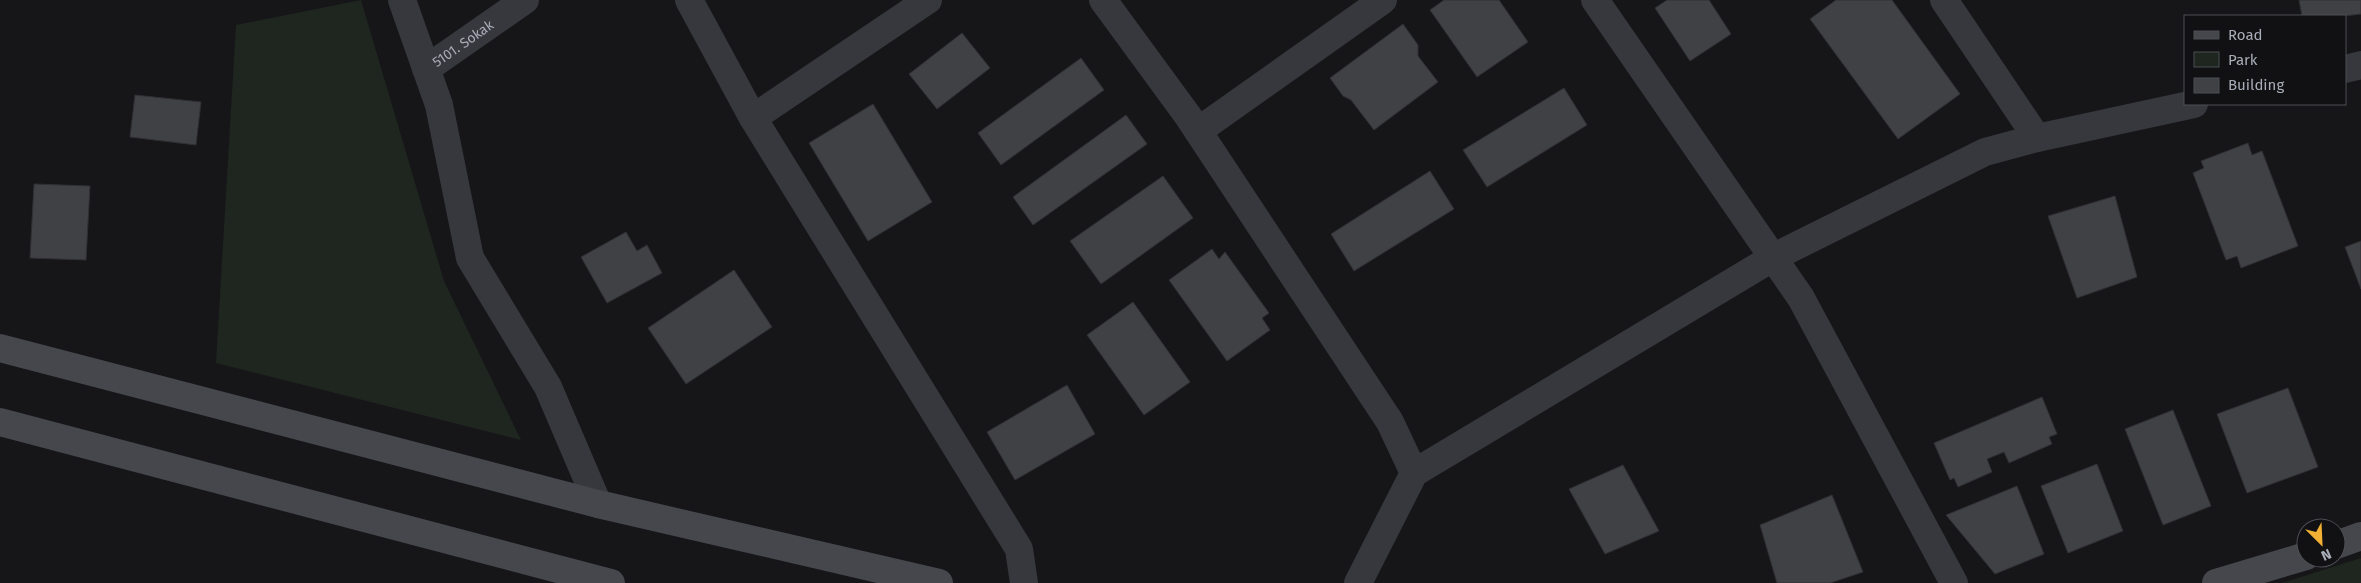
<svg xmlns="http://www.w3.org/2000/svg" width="2361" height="583" font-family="'Fira Sans',sans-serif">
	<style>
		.green { fill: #1e261f }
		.building { fill: #404145; stroke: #303034 }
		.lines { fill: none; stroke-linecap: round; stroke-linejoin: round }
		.street { stroke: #37383d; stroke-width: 28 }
		.secondary { stroke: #45474d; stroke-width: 28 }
		.labels { text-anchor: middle; stroke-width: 5; stroke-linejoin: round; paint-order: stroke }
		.street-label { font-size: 14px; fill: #a8adb8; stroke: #111113 }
	</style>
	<rect width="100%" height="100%" fill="#161618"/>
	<!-- green -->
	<path class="green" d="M361 0 444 281 521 440 216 363 236 25Z
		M2361 558V583H2282Z"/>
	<!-- building -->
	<path class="building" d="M1444 0H1499L1528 42 1477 77 1430 10Z
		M1667 0H1709L1731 34 1690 61 1655 8Z
		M1836 0H1892L1960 94 1898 139 1810 19Z
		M2299 0H2361V14L2344 16H2302Z
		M1403 24 1418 45V56L1438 82 1374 130 1351 100 1343 96 1330 78Z
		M962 33 990 68 937 109 909 74Z
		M1081 58 1104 90 1001 165 978 133Z
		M1564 88 1587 125 1487 187 1463 150Z
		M135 95 201 102 196 145 130 137Z
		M873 104 932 202 868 241 809 143Z
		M1126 115 1147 144 1033 225 1013 197Z
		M2248 143 2252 155 2262 151 2298 246 2241 268 2237 256 2226 260 2193 173 2204 168 2201 161Z
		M1430 171 1454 209 1354 271 1331 234Z
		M1163 176 1193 218 1101 284 1070 241Z
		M34 184 90 186 86 260 30 258Z
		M2115 196 2137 277 2077 298 2048 216Z
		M626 232 637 251 647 245 662 273 607 303 581 257Z
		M2361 241V289L2345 247Z
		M1212 249 1219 259 1225 252 1269 313 1262 318 1270 330 1227 361 1169 280Z
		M734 270 772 327 686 384 648 328Z
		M1133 302 1190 382 1144 415 1087 335Z
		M1067 385 1095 434 1015 480 987 432Z
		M2288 388 2318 467 2247 493 2217 414Z
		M2042 397 2057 434 2049 437 2052 444 2009 463 2004 452 1987 459 1992 472 1958 487 1954 478 1950 480 1934 443Z
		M2173 410 2211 506 2163 525 2125 429Z
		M2097 464 2123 531 2068 553 2041 486Z
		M1623 465 1659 531 1605 554 1569 489Z
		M2017 486 2044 554 1995 574 1946 515Z
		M1832 495 1863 572 1830 583H1777L1760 525Z"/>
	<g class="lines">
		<!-- street -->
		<g class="street">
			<path d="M402 0 439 105 470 258 548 387 598 504"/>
			<path d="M689 0 753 118 1019 549 1024 583"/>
			<path d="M1103 0 1188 116 1390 422 1414 473"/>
			<path d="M1595 0 1801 298 1954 583"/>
			<path d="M1944 0 2037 138"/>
			<path id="s1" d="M426 69 525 0"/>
			<path d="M2345 69 2361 65"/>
			<path d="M753 118 928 0"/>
			<path d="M1198 131 1383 0"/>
			<path d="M1358 583 1414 473 1774 257 1985 152 2037 138 2194 104"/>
		</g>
		<!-- secondary -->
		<path class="secondary" d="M0 348 598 504 939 583
			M0 422 611 583
			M2336 545 2361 536
			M2216 583 2306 556"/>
	</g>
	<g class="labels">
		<!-- street labels -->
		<g class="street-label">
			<text dy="5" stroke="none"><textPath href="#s1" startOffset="45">5101. Sokak</textPath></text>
		</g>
	</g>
	<!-- legend -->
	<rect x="2184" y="15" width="162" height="90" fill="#111113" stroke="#4d4f55"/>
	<rect x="2194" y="31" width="25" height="8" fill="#45474d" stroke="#4d4f55"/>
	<text x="2228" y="40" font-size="15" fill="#a8adb8">Road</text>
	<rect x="2194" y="52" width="25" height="15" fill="#1e261f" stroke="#4d4f55"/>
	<text x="2228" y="65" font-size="15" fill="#a8adb8">Park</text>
	<rect x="2194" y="78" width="25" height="15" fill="#404145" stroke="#4d4f55"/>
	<text x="2228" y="90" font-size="15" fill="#a8adb8">Building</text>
	<!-- north arrow -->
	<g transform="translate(2321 543) rotate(156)"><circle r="24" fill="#111113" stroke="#4d4f55"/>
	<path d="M0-4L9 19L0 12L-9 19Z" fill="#f2b134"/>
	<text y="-8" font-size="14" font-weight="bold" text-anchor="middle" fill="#a8adb8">N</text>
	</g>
</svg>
